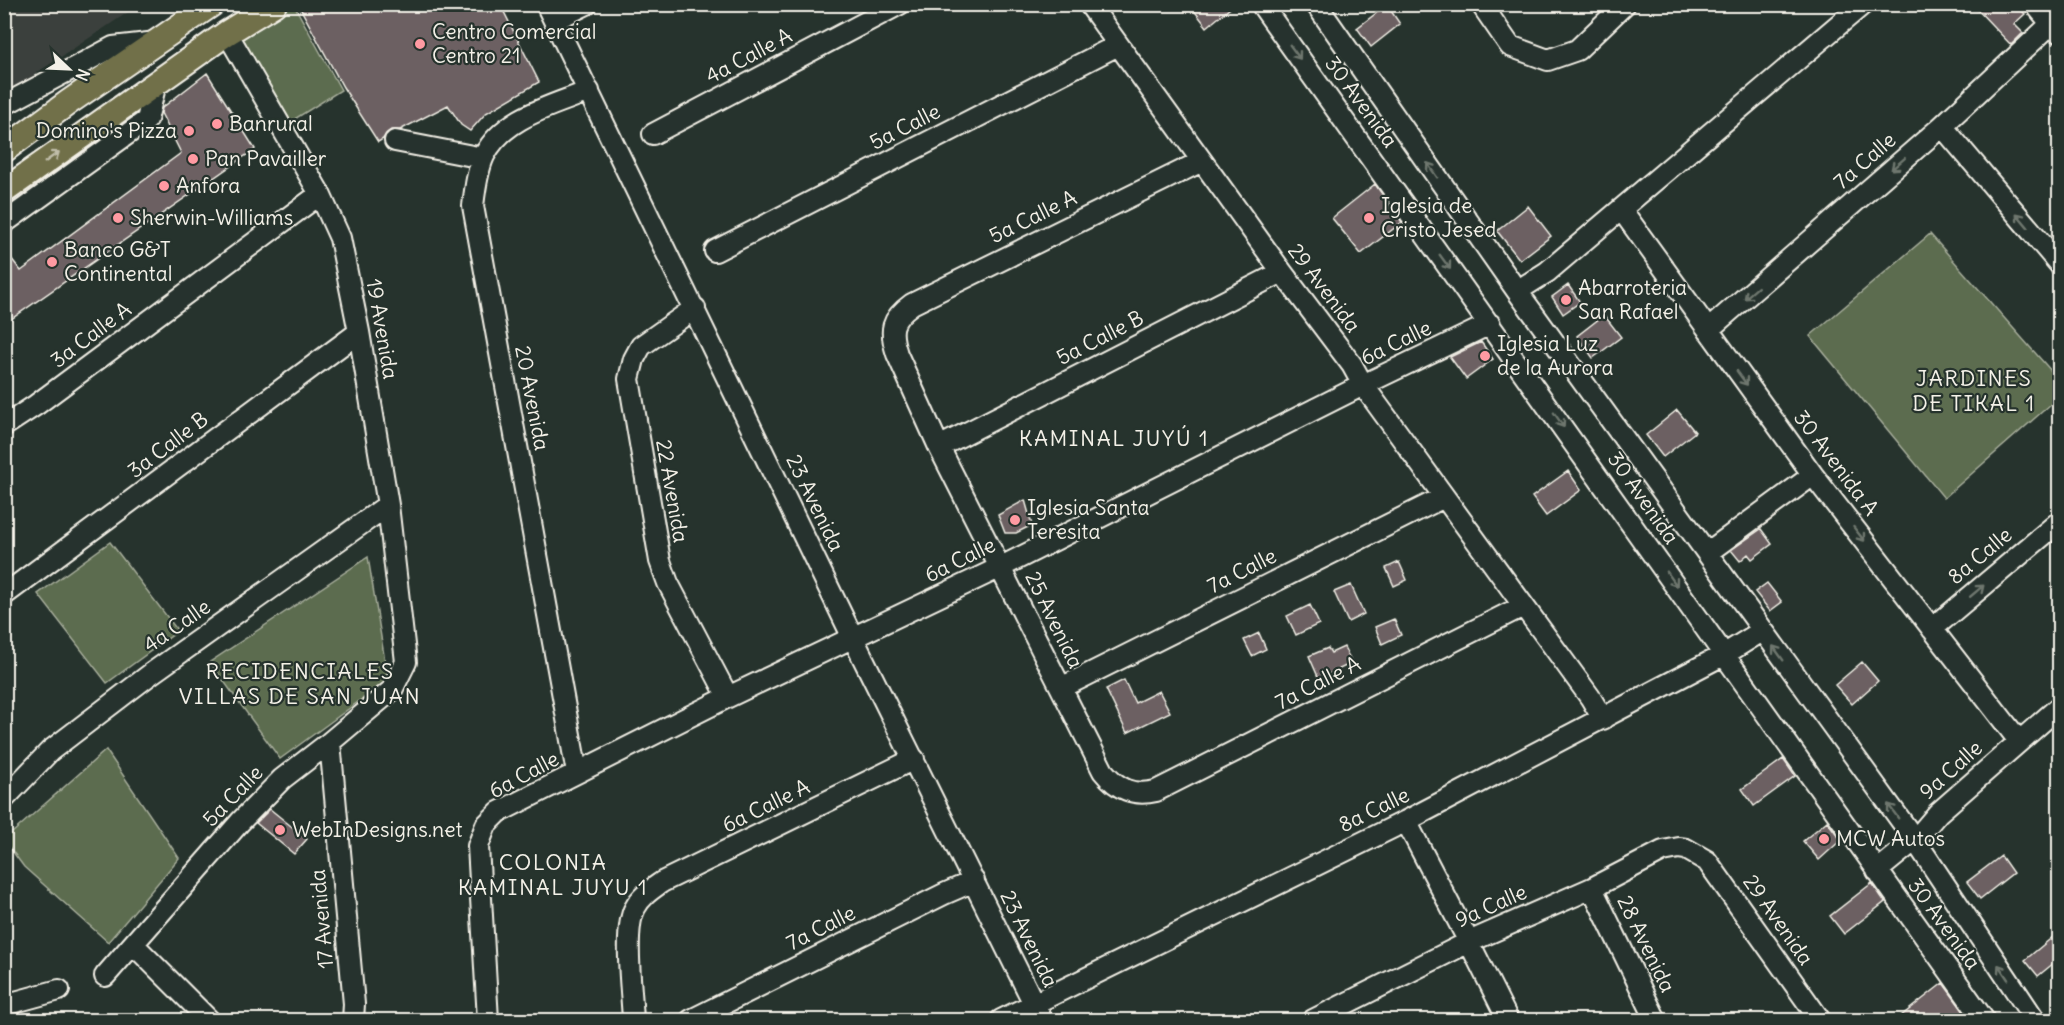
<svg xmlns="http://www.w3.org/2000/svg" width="2064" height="1025" font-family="Delius,sans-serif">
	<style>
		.built { fill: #3b403d }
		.green { fill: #5b6c4f; stroke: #a8ae9c; stroke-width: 1.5 }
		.building { fill: #6c6062; stroke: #f4f1e8; stroke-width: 1.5 }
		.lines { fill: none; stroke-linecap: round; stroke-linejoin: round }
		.minor-casing { stroke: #f4f1e8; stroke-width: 24 }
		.major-casing { stroke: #f4f1e8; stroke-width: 28 }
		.minor { stroke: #26332d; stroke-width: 20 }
		.major { stroke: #71704a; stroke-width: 24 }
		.oneway { stroke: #6e766e }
		.oneway2 { stroke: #c0bda9 }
		.poi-dot { fill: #ff9aa2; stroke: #26332d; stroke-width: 2 }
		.labels { text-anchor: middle; stroke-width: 4.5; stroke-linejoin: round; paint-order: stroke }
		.poi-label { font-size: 21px; fill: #f4f1e8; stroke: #26332d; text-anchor: start }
		.street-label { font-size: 21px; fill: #f4f1e8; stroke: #26332d }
		.neighbourhood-label { font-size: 22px; letter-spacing: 1.5px; fill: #f4f1e8; stroke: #26332d }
	</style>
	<rect width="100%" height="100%" fill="#26332d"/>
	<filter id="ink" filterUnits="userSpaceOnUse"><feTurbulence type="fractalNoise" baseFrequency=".0167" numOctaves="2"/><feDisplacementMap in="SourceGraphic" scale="12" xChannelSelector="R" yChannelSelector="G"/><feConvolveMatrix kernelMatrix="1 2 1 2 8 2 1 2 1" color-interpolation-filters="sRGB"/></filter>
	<g filter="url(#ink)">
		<!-- built -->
		<path class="built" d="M5 4H139V5L5 94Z"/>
		<!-- green -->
		<path class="green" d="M290 5H294L341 90 290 122 241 36Z
			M1930 234 2060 381 2059 397 1944 498 1810 336Z
			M110 542 178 631 107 683 38 594Z
			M368 557 388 680 280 759 210 662Z
			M106 750 179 858 108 942 24 867 4 840Z"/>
		<!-- building -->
		<path class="building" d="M298 4H500L539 82 486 113 470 131 461 125 448 105 400 130H391L386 134 383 139 378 142 343 87Z
			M1189 4H1235L1207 27Z
			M1972 4H2016L2025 14 2014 24 2023 33 2011 45Z
			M1387 5 1400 24 1371 47 1357 28Z
			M207 73 255 149 4 324V249L21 271 181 153 161 113 162 108Z
			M1375 184 1402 222 1361 254 1332 218Z
			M1528 206 1551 236 1520 260 1497 231Z
			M1568 285 1580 302 1563 314 1552 297Z
			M1604 315 1621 337 1593 358 1577 336Z
			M1481 342 1493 359 1466 379 1450 357Z
			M1677 410 1695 432 1663 457 1646 435Z
			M1568 471 1581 490 1546 516 1532 497Z
			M1025 500 1032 525 1016 533H1005L998 515Z
			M1761 529 1772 544 1752 559 1748 554 1740 561 1731 550Z
			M1399 562 1407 580 1394 586 1386 568Z
			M1767 583 1782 602 1770 611 1755 592Z
			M1351 585 1364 614 1348 622 1334 592Z
			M1310 605 1319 624 1296 635 1287 616Z
			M1394 619 1401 635 1382 644 1375 627Z
			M1259 633 1266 649 1252 656 1244 640Z
			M1344 647 1352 663 1319 679 1309 656 1328 648 1331 653Z
			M1862 662 1878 681 1852 704 1835 685Z
			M1124 680 1135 703 1159 691 1170 712 1127 733 1106 689Z
			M1783 759 1795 776 1754 806 1742 789Z
			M270 809 307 839 294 854 256 823Z
			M1827 821 1841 840 1819 860 1803 841Z
			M2001 856 2013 873 1980 899 1967 882Z
			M1872 883 1885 902 1844 934 1830 916Z
			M2060 931V958L2038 976 2025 960Z
			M1943 983 1970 1020H1896Z"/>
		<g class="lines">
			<defs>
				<path id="minor" d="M546 4 853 638 1042 1020
					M1089 4 1282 272 1352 365 1363 385 1590 697 1603 719
					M1261 4 1984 1020
					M1316 4 1517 291 1915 840 2035 1020
					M1481 4 1510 46 1548 60 1577 50 1625 4
					M2035 4 2058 32
					M554 20 587 4
					M4 105 113 47 157 42
					M1942 126 2060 265
					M653 134 900 4
					M395 141 483 158
					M1202 161 912 304C891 319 889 330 897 354L939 447 1103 771C1118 790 1134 796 1156 791L1523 606
					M1621 209 1813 475 2019 741
					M4 223 147 120 156 83
					M715 251 1118 45
					M1517 291 1547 272 1863 4
					M695 308 641 346 634 359 629 379 660 561 668 583 728 697
					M1708 330 1942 126 2051 24
					M4 426 36 405 320 194
					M939 447 1282 272
					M1707 553 1813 475
					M4 595 359 332
					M1932 629 2060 521
					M1061 688 1444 497
					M330 742 354 1004 353 1020
					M577 773 473 206C475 190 477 171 484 156 503 117 552 106 589 91
					M4 799 50 751 152 673 388 505
					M1406 821 1469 942 1508 1020
					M1877 871 1915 840 1938 813 2060 706
					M1592 888 1656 1020
					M133 944 209 1020
					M105 976 240 822 282 779 330 742 392 690 406 662 388 505 359 332 340 238 320 194 227 33
					M4 1005 59 990
					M488 1020 478 846 486 825 499 812 728 697 1001 567 1363 385 1490 324
					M633 1020C632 994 623 929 635 908 641 896 652 889 662 882L914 759
					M691 1020 944 894 974 881
					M1001 1020 1406 821 1725 654 1762 631
					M1313 1020 1469 942 1592 888 1663 851 1679 848 1686 849 1707 861 1820 1020"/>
				<path id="major" d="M4 150 69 102 212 4
					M4 191 227 33 274 4"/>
			</defs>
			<!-- minor casing -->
			<use href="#minor" class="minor-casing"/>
			<!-- major casing -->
			<use href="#major" class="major-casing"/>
			<!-- minor -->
			<use href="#minor" class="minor"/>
			<!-- major -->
			<use href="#major" class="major"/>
		</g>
		<!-- one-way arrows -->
		<defs><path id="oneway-shaft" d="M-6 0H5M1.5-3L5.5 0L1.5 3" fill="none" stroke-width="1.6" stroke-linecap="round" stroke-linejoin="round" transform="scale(1.5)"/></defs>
		<g class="oneway">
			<use href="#oneway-shaft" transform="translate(1295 52) rotate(54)"/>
			<use href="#oneway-shaft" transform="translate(1898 164) rotate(139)"/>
			<use href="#oneway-shaft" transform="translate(1432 170) rotate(-125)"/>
			<use href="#oneway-shaft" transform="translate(2022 220) rotate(-130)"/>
			<use href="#oneway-shaft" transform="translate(1445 262) rotate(54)"/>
			<use href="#oneway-shaft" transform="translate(1751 293) rotate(139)"/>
			<use href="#oneway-shaft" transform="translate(1742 378) rotate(54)"/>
			<use href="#oneway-shaft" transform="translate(1559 420) rotate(55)"/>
			<use href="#oneway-shaft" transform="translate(1859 534) rotate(52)"/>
			<use href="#oneway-shaft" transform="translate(1672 579) rotate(55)"/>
			<use href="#oneway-shaft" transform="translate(1977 591) rotate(-40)"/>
			<use href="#oneway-shaft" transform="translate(1778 653) rotate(-126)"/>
			<use href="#oneway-shaft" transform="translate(1893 811) rotate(-126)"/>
			<use href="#oneway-shaft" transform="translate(2003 972) rotate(-124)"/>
		</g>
		<use class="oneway2" href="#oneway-shaft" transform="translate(52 157) rotate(-36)"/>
	</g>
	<!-- markers -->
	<g class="poi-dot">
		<circle cx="420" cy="44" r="6"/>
		<circle cx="217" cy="124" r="6"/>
		<circle cx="189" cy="131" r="6"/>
		<circle cx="193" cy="159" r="6"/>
		<circle cx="164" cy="186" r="6"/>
		<circle cx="118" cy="218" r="6"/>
		<circle cx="1369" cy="218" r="6"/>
		<circle cx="52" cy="262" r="6"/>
		<circle cx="1566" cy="300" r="6"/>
		<circle cx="1485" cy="356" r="6"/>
		<circle cx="1015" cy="520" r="6"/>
		<circle cx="280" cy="830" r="6"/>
		<circle cx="1824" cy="839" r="6"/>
	</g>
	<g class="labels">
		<!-- poi labels -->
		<g class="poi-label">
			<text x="432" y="39">Centro Comercial<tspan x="432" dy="24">Centro 21</tspan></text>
			<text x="229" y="131">Banrural</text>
			<text x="177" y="138" text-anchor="end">Domino's Pizza</text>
			<text x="205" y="166">Pan Pavailler</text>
			<text x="176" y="193">Anfora</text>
			<text x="1381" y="213">Iglesia de<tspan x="1381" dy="24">Cristo Jesed</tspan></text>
			<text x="130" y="225">Sherwin-Williams</text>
			<text x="64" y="257">Banco G&amp;T<tspan x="64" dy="24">Continental</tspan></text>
			<text x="1578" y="295">Abarroteria<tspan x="1578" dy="24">San Rafael</tspan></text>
			<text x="1497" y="351">Iglesia Luz<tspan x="1497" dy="24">de la Aurora</tspan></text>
			<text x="1027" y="515">Iglesia Santa<tspan x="1027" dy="24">Teresita</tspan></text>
			<text x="292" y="837">WebInDesigns.net</text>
			<text x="1836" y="846">MCW Autos</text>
		</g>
		<!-- street labels -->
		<g class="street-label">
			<text transform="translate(749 56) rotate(-28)" y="7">4a Calle A</text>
			<text transform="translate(1361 102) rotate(54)" y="7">30 Avenida</text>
			<text transform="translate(905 127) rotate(-27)" y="7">5a Calle</text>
			<text transform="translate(1865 161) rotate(-41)" y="7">7a Calle</text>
			<text transform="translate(1033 217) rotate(-26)" y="7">5a Calle A</text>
			<text transform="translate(1324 288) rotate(53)" y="7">29 Avenida</text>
			<text transform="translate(382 329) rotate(80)" y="7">19 Avenida</text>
			<text transform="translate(91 335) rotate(-37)" y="7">3a Calle A</text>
			<text transform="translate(1100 338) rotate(-27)" y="7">5a Calle B</text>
			<text transform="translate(1396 343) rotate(-26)" y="7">6a Calle</text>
			<text transform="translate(532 398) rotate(79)" y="7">20 Avenida</text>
			<text transform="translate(168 445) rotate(-37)" y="7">3a Calle B</text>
			<text transform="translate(1836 463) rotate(53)" y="7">30 Avenida A</text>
			<text transform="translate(672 491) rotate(80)" y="7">22 Avenida</text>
			<text transform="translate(1643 498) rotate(55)" y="7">30 Avenida</text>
			<text transform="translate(815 503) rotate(64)" y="7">23 Avenida</text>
			<text transform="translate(1980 556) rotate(-40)" y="7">8a Calle</text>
			<text transform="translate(960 560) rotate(-26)" y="7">6a Calle</text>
			<text transform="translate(1242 571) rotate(-27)" y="7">7a Calle</text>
			<text transform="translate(1054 620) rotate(64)" y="7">25 Avenida</text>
			<text transform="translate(177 626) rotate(-35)" y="7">4a Calle</text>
			<text transform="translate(1318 683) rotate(-27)" y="7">7a Calle A</text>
			<text transform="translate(1951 770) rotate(-42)" y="7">9a Calle</text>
			<text transform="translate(524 775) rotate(-28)" y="7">6a Calle</text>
			<text transform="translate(233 796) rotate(-46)" y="7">5a Calle</text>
			<text transform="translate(766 806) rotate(-26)" y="7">6a Calle A</text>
			<text transform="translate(1374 810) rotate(-26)" y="7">8a Calle</text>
			<text transform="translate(1491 906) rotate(-24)" y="7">9a Calle</text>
			<text transform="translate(322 919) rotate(-95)" y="7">17 Avenida</text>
			<text transform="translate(1778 920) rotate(55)" y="7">29 Avenida</text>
			<text transform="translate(1944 924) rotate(54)" y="7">30 Avenida</text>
			<text transform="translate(821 928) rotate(-27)" y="7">7a Calle</text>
			<text transform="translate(1029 939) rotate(64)" y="7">23 Avenida</text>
			<text transform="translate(1646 944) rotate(64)" y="7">28 Avenida</text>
		</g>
		<!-- neighbourhood labels -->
		<g class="neighbourhood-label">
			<text x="1974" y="386">JARDINES<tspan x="1974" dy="25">DE TIKAL 1</tspan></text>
			<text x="1114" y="446">KAMINAL JUYÚ 1</text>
			<text x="300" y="679">RECIDENCIALES<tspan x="300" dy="25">VILLAS DE SAN JUAN</tspan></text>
			<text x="553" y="870">COLONIA<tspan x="553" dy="25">KAMINAL JUYU 1</tspan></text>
		</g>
	</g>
	<!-- margin -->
	<rect width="2064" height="1025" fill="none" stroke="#26332d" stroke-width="24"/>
	<rect x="12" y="12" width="2040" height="1001" fill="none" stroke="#f4f1e8" stroke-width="2" filter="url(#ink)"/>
	<!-- north arrow -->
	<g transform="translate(69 69) rotate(113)" stroke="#26332d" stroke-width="4.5" paint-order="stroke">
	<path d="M0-4.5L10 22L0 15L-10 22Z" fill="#f4f1e8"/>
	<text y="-9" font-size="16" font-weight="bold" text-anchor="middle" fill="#f4f1e8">N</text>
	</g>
</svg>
